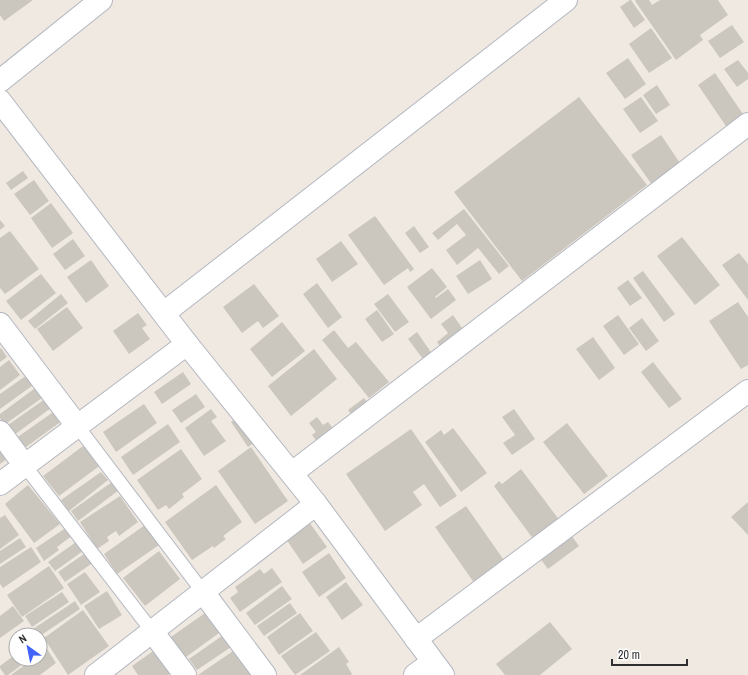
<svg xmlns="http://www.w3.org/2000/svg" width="748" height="675" font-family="'Archivo Narrow',sans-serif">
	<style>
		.building { fill: #cbc7bf }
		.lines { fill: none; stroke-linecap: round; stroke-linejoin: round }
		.service-casing { stroke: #b4b7c1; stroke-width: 15 }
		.minor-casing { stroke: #b4b7c1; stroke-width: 24 }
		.tertiary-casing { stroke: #b4b7c1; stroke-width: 24 }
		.secondary-casing { stroke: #b4b7c1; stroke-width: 24 }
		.service { stroke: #fff; stroke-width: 13 }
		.minor { stroke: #fff; stroke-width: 22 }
		.tertiary { stroke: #fff; stroke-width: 22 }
		.secondary { stroke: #fff; stroke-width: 22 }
	</style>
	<rect width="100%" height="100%" fill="#efe9e1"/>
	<!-- building -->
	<path class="building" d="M0 0H33L4 21 0 15Z
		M630 0H631L645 20 634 28 620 7Z
		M636 0H649L652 5 660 0H718L728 15 700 35 703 40 676 60 635 1Z
		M732 25 744 42 720 58 708 41Z
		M651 28 672 58 649 73 629 44Z
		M628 58 646 84 625 99 606 73Z
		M738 60 748 73V79L737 87 724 69Z
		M715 73 747 120 730 132 698 85Z
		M657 85 670 105 656 114 643 95Z
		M579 97 647 185 522 281 454 192Z
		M641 97 658 121 640 133 623 109Z
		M661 135 684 169 655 189 631 155Z
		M23 171 28 178 11 190 6 183Z
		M34 180 49 201 30 215 14 194Z
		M51 203 73 233 52 248 31 218Z
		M464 209 509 266 499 274 478 248 457 265 446 250 466 235 457 224 438 240 432 233Z
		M375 216 414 269 410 272 408 268 384 285 348 235Z
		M0 220 5 226 0 230Z
		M414 226 429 247 420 253 405 233Z
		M10 231 39 269 5 294 0 288V238Z
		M682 237 720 285 695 305 657 256Z
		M73 239 85 256 65 270 53 254Z
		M341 241 358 264 332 282 316 259Z
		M739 253 748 264V300L722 265Z
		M91 260 109 286 86 303 67 277Z
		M480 260 492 279 468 294 456 276Z
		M432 268 447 287 435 297 436 298 448 289 456 300 431 319 407 287Z
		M643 271 675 314 664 322 633 278Z
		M41 274 56 293 21 320 6 301Z
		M628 280 642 298 630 306 617 288Z
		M317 283 342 317 328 328 303 294Z
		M254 284 279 316 263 328 258 321 242 333 223 307Z
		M61 294 68 303 35 329 28 321Z
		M388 294 409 322 395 332 374 304Z
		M738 302 748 317V365L741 369 709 321Z
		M67 307 83 328 53 351 37 329Z
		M377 310 394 334 382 342 365 319Z
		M138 313 147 325 142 328 150 339 129 354 113 331Z
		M453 315 467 335 444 352 437 342 448 333 441 324Z
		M618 315 639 344 624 355 603 326Z
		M642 318 659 341 646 351 629 328Z
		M282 322 305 351 272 377 250 349Z
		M334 330 348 348 356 342 389 382 369 398 322 340Z
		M417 332 435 358 423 366 420 361 423 359 408 339Z
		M593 337 615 368 599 380 576 349Z
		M1 348 7 357 0 362V349Z
		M314 349 337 379 291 416 268 386Z
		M9 360 20 375 0 390V367Z
		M653 362 682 399 669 408 641 372Z
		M183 372 191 384 162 404 154 392Z
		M30 373 36 383 0 409V394Z
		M38 386 49 393 4 425 0 418V414Z
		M196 394 205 407 181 423 172 410Z
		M364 398 371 407 355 419 348 410Z
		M45 399 51 408 14 435 8 425Z
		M144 404 157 423 116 452 103 432Z
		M59 408 66 418 19 452 12 441Z
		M211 409 217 417 211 421 226 441 204 456 185 428Z
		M514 409 535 439 512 455 503 443 515 435 502 417Z
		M238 417 255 442 248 447 231 422Z
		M317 417 323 425 328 422 336 432 319 444 312 435 316 432 309 423Z
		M567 423 608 476 584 494 543 442Z
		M168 424 180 442 133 475 121 457Z
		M453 428 487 473 461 492 425 442 441 430 444 435Z
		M411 429 457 496 440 507 424 484 413 492 422 505 385 531 346 474Z
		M0 442 11 456 0 464Z
		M87 443 102 464 59 496 43 476Z
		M251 447 288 501 255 524 218 471Z
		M181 449 202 479 182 494 184 497 169 509 166 505 158 510 137 480Z
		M521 469 560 521 534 540 494 486 499 481 502 484Z
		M101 472 108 480 69 511 61 500Z
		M112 482 119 490 78 521 71 511Z
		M28 485 60 524 34 543 5 504Z
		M216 485 242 522 223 536 226 539 214 548 213 546 192 560 165 522Z
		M120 496 138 522 119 536 116 531 107 537 109 541 97 549 80 522Z
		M748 502V535L731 517Z
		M466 506 515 576 484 597 435 527Z
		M5 515 19 535 0 549V518Z
		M309 522 327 547 303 564 286 539Z
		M145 525 159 545 117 574 104 554Z
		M564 525 579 546 548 569 533 549Z
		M67 527 73 535 57 547 59 550 44 561 36 548Z
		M20 538 26 547 0 564V551Z
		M76 542 83 551 55 571 48 562Z
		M31 547 41 562 3 588 0 584V567Z
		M159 551 180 579 145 606 123 578Z
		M87 552 94 562 65 582 58 572Z
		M329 553 346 578 319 597 302 572Z
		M49 566 64 588 22 617 7 595Z
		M272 568 282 582 240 612 230 598 238 592 235 587 260 569 264 574Z
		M85 572 100 592 81 605 67 584Z
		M346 582 363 605 342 620 326 597Z
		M282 586 292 599 255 625 246 613Z
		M107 591 122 615 99 629 84 606Z
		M62 592 69 602 32 627 25 616Z
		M75 601 80 609 40 636V635H38L33 629Z
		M290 603 297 613 264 636 257 626Z
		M13 606 24 621 0 638V616Z
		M212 608 226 628 186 657 171 637Z
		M83 610 109 646 68 675 44 638Z
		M300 613 313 631 279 655 267 637Z
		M550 622 572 649 540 675H505L496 664Z
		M229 631 237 643 197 670 189 659Z
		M316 632 330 651 295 675 281 656Z
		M159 647 176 669 168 675H138L132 666Z
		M239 647 260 675H198Z
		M339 647 349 662 346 664 352 674 351 675H300Z
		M47 649 56 663 40 675H11L33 659H40V654Z
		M16 654V659H30L8 675H5L0 668V666Z"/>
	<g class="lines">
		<defs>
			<path id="service" d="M78 427 203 592
				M25 466 152 631"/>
			<path id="minor" d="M164 313 566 0
				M0 324 78 427
				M0 432 25 466
				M292 473 748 124
				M0 484 187 344
				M203 592 265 675
				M152 631 185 675
				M416 639 748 391
				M96 675 316 504
				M415 675 433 662"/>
			<path id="tertiary" d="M0 81 101 0"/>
			<path id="secondary" d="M0 101 187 344 316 504 443 675"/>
		</defs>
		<!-- service casing -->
		<use href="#service" class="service-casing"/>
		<!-- minor casing -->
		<use href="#minor" class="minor-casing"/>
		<!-- tertiary casing -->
		<use href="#tertiary" class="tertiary-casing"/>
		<!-- secondary casing -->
		<use href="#secondary" class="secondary-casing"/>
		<!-- service -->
		<use href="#service" class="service"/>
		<!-- minor -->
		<use href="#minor" class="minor"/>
		<!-- tertiary -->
		<use href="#tertiary" class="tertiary"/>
		<!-- secondary -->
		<use href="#secondary" class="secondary"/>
	</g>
	<!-- north arrow -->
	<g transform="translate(28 647) rotate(327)"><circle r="19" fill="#ffffff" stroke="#ababab"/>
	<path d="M0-3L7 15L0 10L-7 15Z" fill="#4264fb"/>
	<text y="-6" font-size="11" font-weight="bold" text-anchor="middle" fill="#2e2e2e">N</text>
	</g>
	<!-- scale -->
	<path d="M612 659v6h75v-6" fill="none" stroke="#2e2e2e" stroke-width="2"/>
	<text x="618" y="659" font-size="12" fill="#2e2e2e" stroke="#ffffff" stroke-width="3" paint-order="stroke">20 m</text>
</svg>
